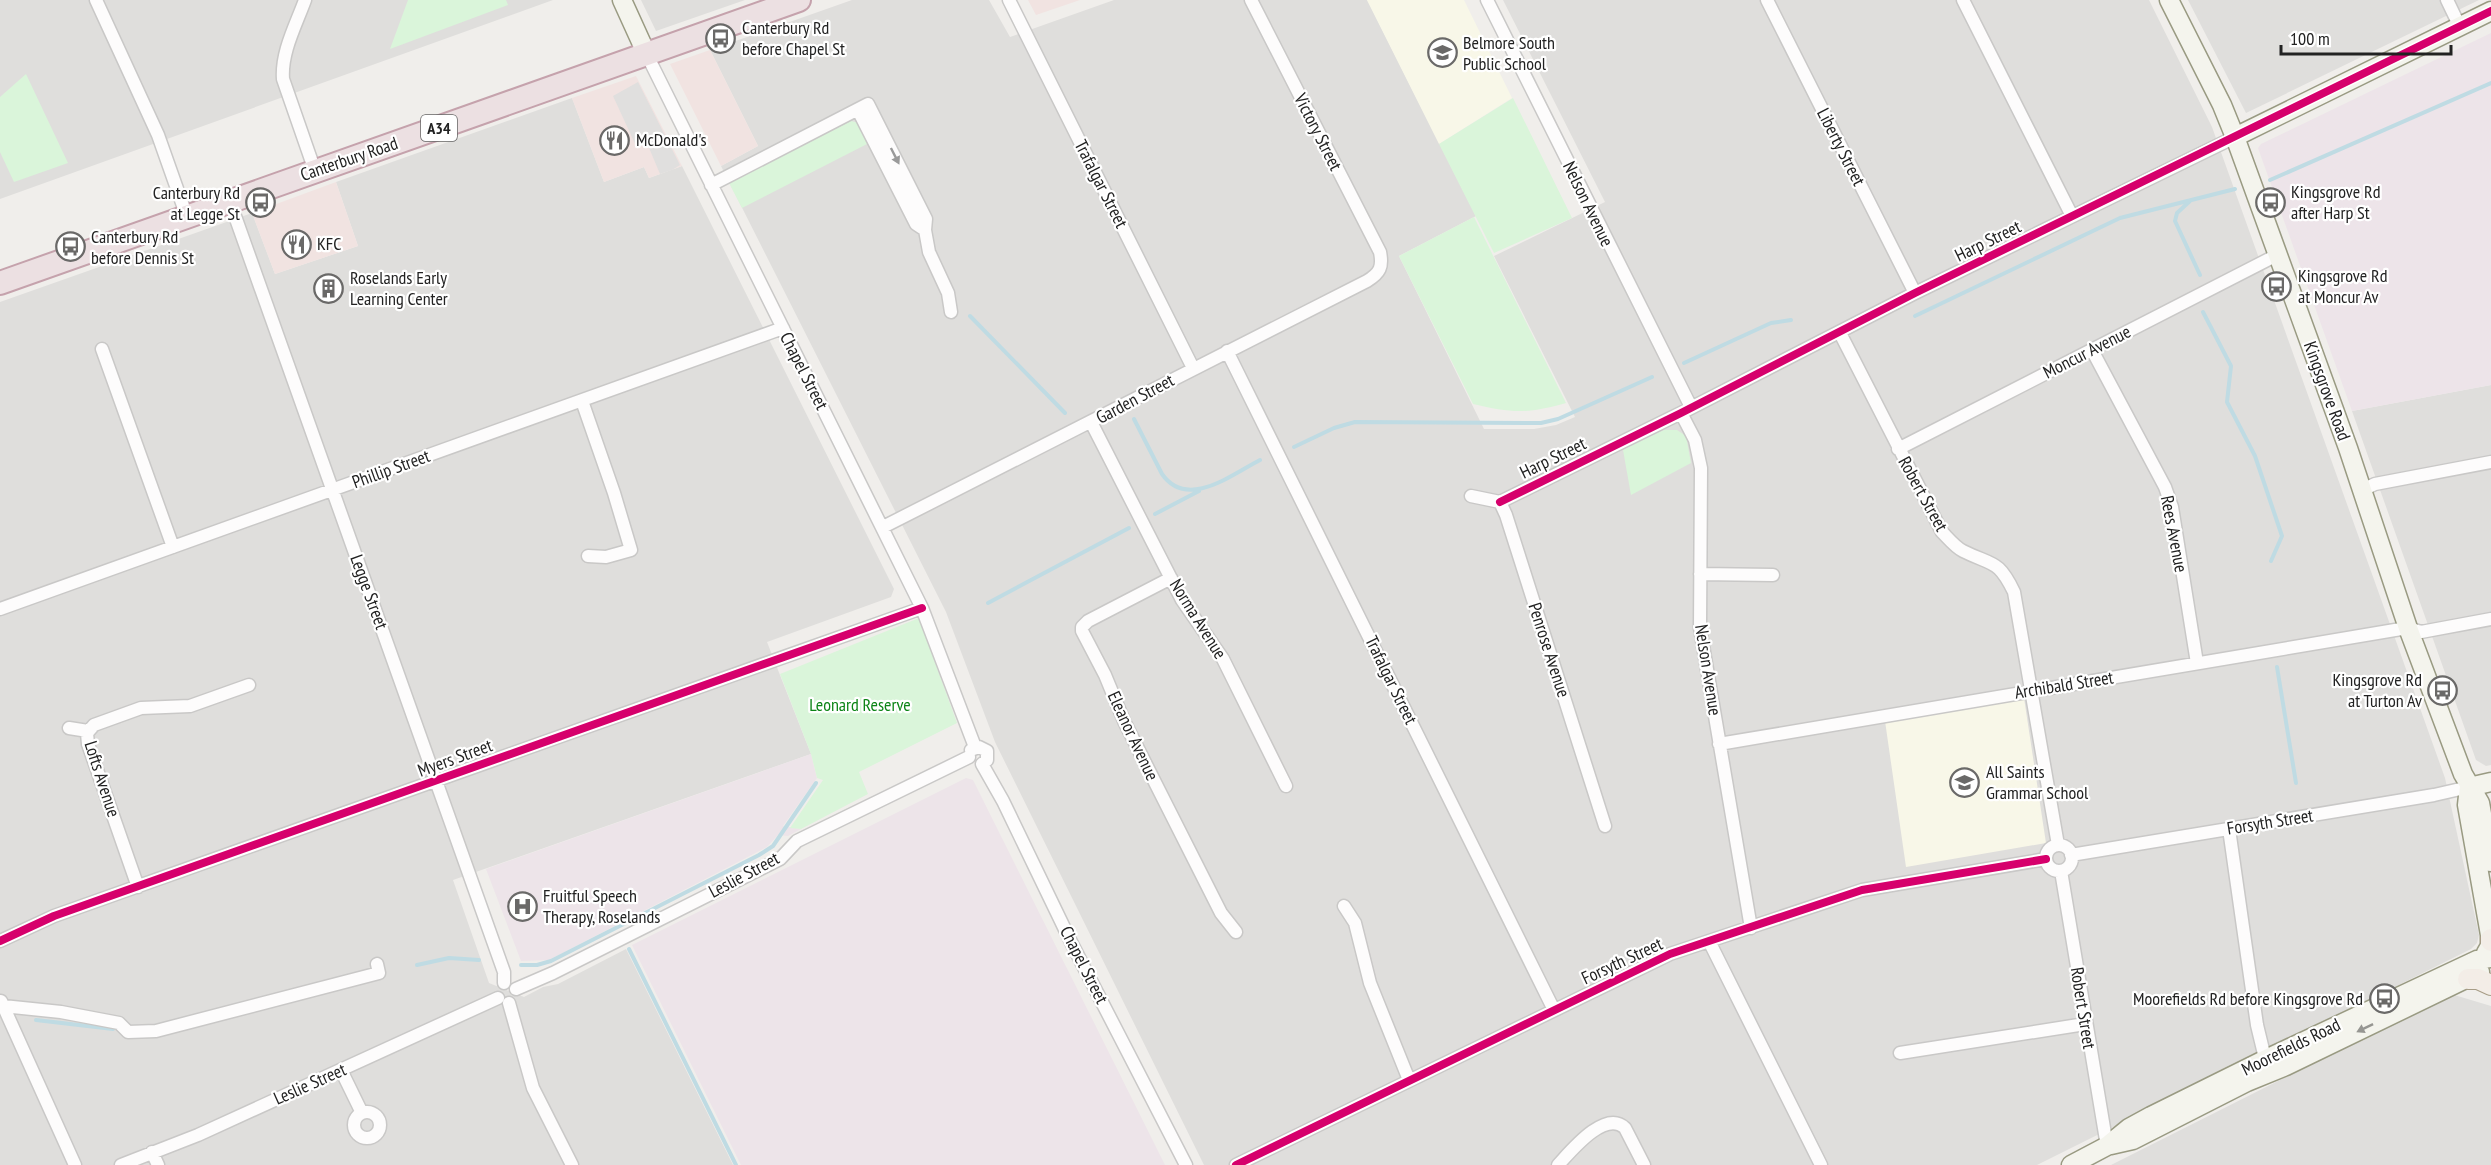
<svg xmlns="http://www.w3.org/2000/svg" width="2491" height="1165" font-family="'PT Sans Narrow',sans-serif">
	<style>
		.residential { fill: #dfdedc }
		.commercial { fill: #f1e3e1 }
		.industrial { fill: #ede4e9 }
		.education { fill: #f8f7e8 }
		.park { fill: #daf5da }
		.parking { fill: #e0dfde }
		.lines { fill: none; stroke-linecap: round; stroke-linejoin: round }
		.stream { stroke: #bfdbe3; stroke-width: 4 }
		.street-casing { stroke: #c9c8c7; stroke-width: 15 }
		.secondary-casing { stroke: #999a82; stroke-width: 21 }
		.primary-casing { stroke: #a79c86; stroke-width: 22 }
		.highway-casing { stroke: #c5a2ac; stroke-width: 26 }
		.street { stroke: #fdfcfc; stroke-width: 12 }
		.secondary { stroke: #f4f4ed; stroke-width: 18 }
		.primary { stroke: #f3ede7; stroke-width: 20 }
		.highway { stroke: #ece0e2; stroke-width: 22 }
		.cycleway-casing { stroke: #fff; stroke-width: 11 }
		.cycleway { stroke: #d6006c; stroke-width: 8 }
		.oneway { fill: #9a9a9a }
		.oneway2 { fill: #969692 }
		.labels { text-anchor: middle; stroke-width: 4.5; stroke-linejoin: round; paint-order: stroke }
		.shield { fill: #fff; stroke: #646464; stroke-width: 1.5 }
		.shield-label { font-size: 16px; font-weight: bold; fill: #222 }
		.poi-label { font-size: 18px; fill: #222; stroke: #fff; text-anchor: start }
		.street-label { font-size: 18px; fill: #222; stroke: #fff }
		.park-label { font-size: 18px; fill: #0c8416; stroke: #fff }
	</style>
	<rect width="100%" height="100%" fill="#f0eeeb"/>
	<!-- residential -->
	<path class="residential" d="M0 0H553L0 199Z
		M641 0H745L656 31Z
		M852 0H989L1010 37 1114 0H1367L1476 216 1399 256 1484 429H1534L1556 425 1575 417 1494 256 1605 202 1503 0H2149L2212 127 2445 778 2479 935 2477 943 2471 949 2037 1165H1204L995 742 946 612 721 166 758 146 710 50Z
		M2188 0H2479L2246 113Z
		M572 98 604 182 644 167 649 178 682 166 894 589 891 597 767 642 811 754 453 880 489 983 524 997 543 987 558 984 626 949 733 1165H0V302L252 213 275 274 358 246 336 182Z
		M2491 385V765L2486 766 2476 760 2352 411Z
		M2451 994 2491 1006V1165H2111Z"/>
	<!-- commercial -->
	<path class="commercial" d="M1028 0H1080L1036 15Z
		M710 50 758 146 721 166 670 64Z
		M636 76 682 166 649 178 644 167 604 182 572 98Z
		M336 182 358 246 275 274 252 213Z"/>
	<!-- industrial -->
	<path class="industrial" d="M2491 33V385L2352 411 2258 148 2261 144Z
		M811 754 817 778 783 826 801 829 788 836 778 835 767 847 549 960 521 961 486 869Z
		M966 778 973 780 1165 1165H741L632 945Z"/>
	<!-- education -->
	<path class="education" d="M1367 0H1464L1512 98 1439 144Z
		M2024 698 2046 843 1906 867 1885 721Z"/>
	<!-- park -->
	<path class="park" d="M408 0H506L508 5 390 49Z
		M26 74 68 163 14 182 0 152V97Z
		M1513 98 1572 218 1494 253 1439 144Z
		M851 121 859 123 869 143 742 208 729 183Z
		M1474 217 1566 403C1528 414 1511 413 1473 404L1399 256Z
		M1664 430H1677L1686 436 1691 463 1631 495 1623 450Z
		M919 618 957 723 859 772 868 794 801 829 790 828 823 780 817 778 811 754 780 674Z"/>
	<!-- parking -->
	<path class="parking" d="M638 82 680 165 672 170 660 174 647 143 637 148 613 96Z"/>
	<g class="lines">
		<!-- stream -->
		<path class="stream" d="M2270 180 2491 83
			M2190 201 2177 213 2175 221 2200 275
			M2203 312 2231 366 2227 402 2255 456 2282 536 2271 561
			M970 316 1065 413
			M1915 316 2120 218 2235 189
			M1684 363 1771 323 1791 320
			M1134 419 1162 474C1187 510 1231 475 1260 460
			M1294 447 1334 428 1355 422 1541 423 1558 419 1652 377
			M1155 514 1199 491
			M988 603 1129 528
			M2277 667 2296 783
			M629 949 736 1165
			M417 965 449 958 479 960
			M521 965H537L551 961 759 855 773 846 816 783
			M36 1020 113 1029"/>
		<defs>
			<path id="street" d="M96 0 158 135 187 217
				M305 0C296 25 281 52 283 79L315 171
				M1009 0 1193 368
				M1487 0 1691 407
				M1767 0 1915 293
				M1963 0 2072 216
				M2447 0 2460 27
				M647 55 922 608 975 747
				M711 185 868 104 926 219 925 230 916 224 858 110
				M230 202 504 972V983
				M925 230 929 252 948 293 951 312
				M1840 333 1942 532C1948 538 1955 547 1963 551 1993 566 1998 559 2014 592L2058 845
				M102 349 173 547
				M2092 350 2165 487 2172 507 2197 663
				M1227 351 1554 1010
				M582 401 614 493 631 550 606 557 588 556
				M1681 413 1695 440 1701 468 1700 628 1751 928
				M1091 422 1182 600 1223 659 1286 786
				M1898 449 2277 255
				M2362 490 2375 484 2491 462
				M1471 496 1500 502
				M1500 502 1681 413 1915 293 2235 137
				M1500 502 1506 515 1605 826
				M883 527 1367 281C1380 273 1383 267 1380 252L1251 0
				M1700 574 1773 575
				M1171 578 1088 621 1082 627V631L1105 675 1124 721 1221 913 1236 932
				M0 609 783 328
				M69 728 88 731
				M1719 744 2395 630 2408 628 2421 632 2491 619
				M971 750 979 747 987 751V760L982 764
				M982 764 1003 801 1072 944 1186 1165
				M2229 829 2257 1025 2264 1054 2269 1064
				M2046 858a13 13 0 1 1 26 0a13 13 0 1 1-26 0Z
				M2071 855 2434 795 2469 787
				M2061 871 2107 1146
				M138 887 88 744 87 733 94 725 141 708 190 706 249 685
				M1344 906 1355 923 1370 983 1409 1080
				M0 941 54 916 922 608
				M1709 941 1821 1165
				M516 989 553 973 780 859 797 841 969 757
				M1 1001 75 1165
				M509 1003 533 1088 572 1165
				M3 1006 61 1012 119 1023 128 1032 156 1031 379 973 377 964
				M1900 1053 2085 1024
				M341 1070 362 1113
				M354 1125a13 13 0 1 1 26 0a13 13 0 1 1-26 0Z
				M152 1152 158 1165
				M121 1165 198 1135 498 998
				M1236 1165 1670 954 1862 890 2046 859
				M1558 1165C1571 1151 1605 1109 1625 1128L1644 1165"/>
			<path id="secondary" d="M622 0 647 55
				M2169 0 2222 105 2235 137 2348 448 2408 628 2463 774 2480 803 2491 862
				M2235 137 2491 11
				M2469 787 2467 805 2490 935V946L2486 953
				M2469 787 2491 782
				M2111 1145 2133 1140 2247 1082 2286 1066 2480 972
				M2071 1165 2107 1146 2129 1128 2151 1116 2266 1059 2477 960 2491 958"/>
			<path id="primary" d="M2491 939V941
				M2468 979H2478L2491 985"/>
			<path id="highway" d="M0 283 799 0"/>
		</defs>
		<!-- street casing -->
		<use href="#street" class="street-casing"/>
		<!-- secondary casing -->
		<use href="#secondary" class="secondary-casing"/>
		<!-- primary casing -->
		<use href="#primary" class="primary-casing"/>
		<!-- highway casing -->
		<use href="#highway" class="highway-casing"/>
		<!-- street -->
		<use href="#street" class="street"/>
		<!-- secondary -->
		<use href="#secondary" class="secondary"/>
		<!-- primary -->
		<use href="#primary" class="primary"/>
		<!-- highway -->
		<use href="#highway" class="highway"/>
		<defs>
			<path id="cycleway" d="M1500 502 1681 413 1915 293 2491 11
				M0 941 54 916 922 608
				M1236 1165 1670 954 1862 890 2046 859"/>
		</defs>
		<!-- cycleway casing -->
		<use href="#cycleway" class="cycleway-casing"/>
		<!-- cycleway -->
		<use href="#cycleway" class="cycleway"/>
	</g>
	<!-- one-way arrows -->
	<defs><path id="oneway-solid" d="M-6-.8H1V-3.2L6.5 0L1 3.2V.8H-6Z" transform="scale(1.5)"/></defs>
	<use class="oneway" href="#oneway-solid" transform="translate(895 156) rotate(63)"/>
	<use class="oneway2" href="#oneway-solid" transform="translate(2365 1028) rotate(154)"/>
	<!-- icons -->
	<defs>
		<symbol id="bus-ring" viewBox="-11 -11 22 22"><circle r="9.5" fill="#fff" stroke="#6a6968" stroke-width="1.5"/><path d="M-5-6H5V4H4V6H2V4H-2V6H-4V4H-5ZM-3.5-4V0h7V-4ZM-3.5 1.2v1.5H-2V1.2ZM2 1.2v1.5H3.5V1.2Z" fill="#6a6968"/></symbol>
		<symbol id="school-ring" viewBox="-11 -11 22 22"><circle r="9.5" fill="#fff" stroke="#6a6968" stroke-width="1.5"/><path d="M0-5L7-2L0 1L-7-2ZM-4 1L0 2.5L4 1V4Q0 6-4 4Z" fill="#6a6968"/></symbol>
		<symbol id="restaurant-ring" viewBox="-11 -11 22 22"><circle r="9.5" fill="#fff" stroke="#6a6968" stroke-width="1.5"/><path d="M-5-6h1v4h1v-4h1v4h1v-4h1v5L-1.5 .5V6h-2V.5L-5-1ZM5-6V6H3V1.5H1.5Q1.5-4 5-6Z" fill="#6a6968"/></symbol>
		<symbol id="building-ring" viewBox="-11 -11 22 22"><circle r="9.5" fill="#fff" stroke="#6a6968" stroke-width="1.5"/><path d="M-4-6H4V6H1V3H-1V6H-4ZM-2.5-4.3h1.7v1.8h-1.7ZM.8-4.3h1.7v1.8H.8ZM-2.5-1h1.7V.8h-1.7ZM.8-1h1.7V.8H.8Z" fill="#6a6968"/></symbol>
		<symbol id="hospital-ring" viewBox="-11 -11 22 22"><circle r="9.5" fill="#fff" stroke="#6a6968" stroke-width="1.5"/><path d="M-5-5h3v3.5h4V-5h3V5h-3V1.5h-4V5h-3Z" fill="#6a6968"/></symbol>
	</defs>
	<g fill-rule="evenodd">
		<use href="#bus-ring" x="704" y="22" width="33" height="33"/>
		<use href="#school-ring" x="1426" y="36" width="33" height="33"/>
		<use href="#restaurant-ring" x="598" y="124" width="33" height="33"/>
		<use href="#bus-ring" x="2254" y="186" width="33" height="33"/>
		<use href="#bus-ring" x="244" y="186" width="33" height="33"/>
		<use href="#restaurant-ring" x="280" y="228" width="33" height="33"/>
		<use href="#bus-ring" x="54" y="230" width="33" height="33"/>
		<use href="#bus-ring" x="2260" y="270" width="33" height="33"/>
		<use href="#building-ring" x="312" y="272" width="33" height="33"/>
		<use href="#bus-ring" x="2426" y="674" width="33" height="33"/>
		<use href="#school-ring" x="1948" y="766" width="33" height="33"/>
		<use href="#hospital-ring" x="506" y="890" width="33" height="33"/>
		<use href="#bus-ring" x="2368" y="982" width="33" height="33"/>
	</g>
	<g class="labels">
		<!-- shield labels -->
		<rect class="shield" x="421" y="115" width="36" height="26" rx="4.5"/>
		<g class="shield-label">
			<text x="439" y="134">A34</text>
		</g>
		<!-- poi labels -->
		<g class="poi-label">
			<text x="742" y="34">Canterbury Rd<tspan x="742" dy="21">before Chapel St</tspan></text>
			<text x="1463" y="49">Belmore South<tspan x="1463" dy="21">Public School</tspan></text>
			<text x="636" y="146">McDonald's</text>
			<text x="2291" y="198">Kingsgrove Rd<tspan x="2291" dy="21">after Harp St</tspan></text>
			<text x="240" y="199" text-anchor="end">Canterbury Rd<tspan x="240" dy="21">at Legge St</tspan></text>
			<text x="91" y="243">Canterbury Rd<tspan x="91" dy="21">before Dennis St</tspan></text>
			<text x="317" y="250">KFC</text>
			<text x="2298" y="282">Kingsgrove Rd<tspan x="2298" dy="21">at Moncur Av</tspan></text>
			<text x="350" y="284">Roselands Early<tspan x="350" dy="21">Learning Center</tspan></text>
			<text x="2422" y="686" text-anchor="end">Kingsgrove Rd<tspan x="2422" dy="21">at Turton Av</tspan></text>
			<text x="1986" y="778">All Saints<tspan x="1986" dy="21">Grammar School</tspan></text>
			<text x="543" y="902">Fruitful Speech<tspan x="543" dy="21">Therapy, Roselands</tspan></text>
			<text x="2363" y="1005" text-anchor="end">Moorefields Rd before Kingsgrove Rd</text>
		</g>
		<!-- street labels -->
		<g class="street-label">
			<text transform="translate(1318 132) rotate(63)" y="6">Victory Street</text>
			<text transform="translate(1841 147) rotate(63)" y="6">Liberty Street</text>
			<text transform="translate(349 159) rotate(-19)" y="6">Canterbury Road</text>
			<text transform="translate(1101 184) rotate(63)" y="6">Trafalgar Street</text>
			<text transform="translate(1588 204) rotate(64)" y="6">Nelson Avenue</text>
			<text transform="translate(1988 241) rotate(-26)" y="6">Harp Street</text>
			<text transform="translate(2087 352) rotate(-27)" y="6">Moncur Avenue</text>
			<text transform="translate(804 371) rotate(63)" y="6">Chapel Street</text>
			<text transform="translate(2327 391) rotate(70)" y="6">Kingsgrove Road</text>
			<text transform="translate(1135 399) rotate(-28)" y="6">Garden Street</text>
			<text transform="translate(1553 458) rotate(-26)" y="6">Harp Street</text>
			<text transform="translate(391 469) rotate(-20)" y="6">Phillip Street</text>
			<text transform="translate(1923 494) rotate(61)" y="6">Robert Street</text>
			<text transform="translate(2174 534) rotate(79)" y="6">Rees Avenue</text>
			<text transform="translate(369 592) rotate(70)" y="6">Legge Street</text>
			<text transform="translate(1198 619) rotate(58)" y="6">Norma Avenue</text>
			<text transform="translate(1549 650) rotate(72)" y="6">Penrose Avenue</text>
			<text transform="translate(1708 670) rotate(81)" y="6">Nelson Avenue</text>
			<text transform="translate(1391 680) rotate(64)" y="6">Trafalgar Street</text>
			<text transform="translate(2064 685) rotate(-9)" y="6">Archibald Street</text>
			<text transform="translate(1133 736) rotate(65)" y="6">Eleanor Avenue</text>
			<text transform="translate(455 758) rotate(-20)" y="6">Myers Street</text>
			<text transform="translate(102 779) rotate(72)" y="6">Lofts Avenue</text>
			<text transform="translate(2270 822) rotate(-9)" y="6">Forsyth Street</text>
			<text transform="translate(744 875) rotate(-28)" y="6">Leslie Street</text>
			<text transform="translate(1622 961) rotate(-25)" y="6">Forsyth Street</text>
			<text transform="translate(1084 965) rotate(63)" y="6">Chapel Street</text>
			<text transform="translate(2083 1008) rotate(81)" y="6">Robert Street</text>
			<text transform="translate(2291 1047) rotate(-26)" y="6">Moorefields Road</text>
			<text transform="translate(310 1084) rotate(-24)" y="6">Leslie Street</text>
		</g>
		<!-- park labels -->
		<g class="park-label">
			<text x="860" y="711">Leonard Reserve</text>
		</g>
	</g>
	<!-- scale -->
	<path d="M2281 45v9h170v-9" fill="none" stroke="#222222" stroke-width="3"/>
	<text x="2290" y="45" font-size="18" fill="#222222" stroke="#ffffff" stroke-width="4.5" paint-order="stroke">100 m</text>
</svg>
